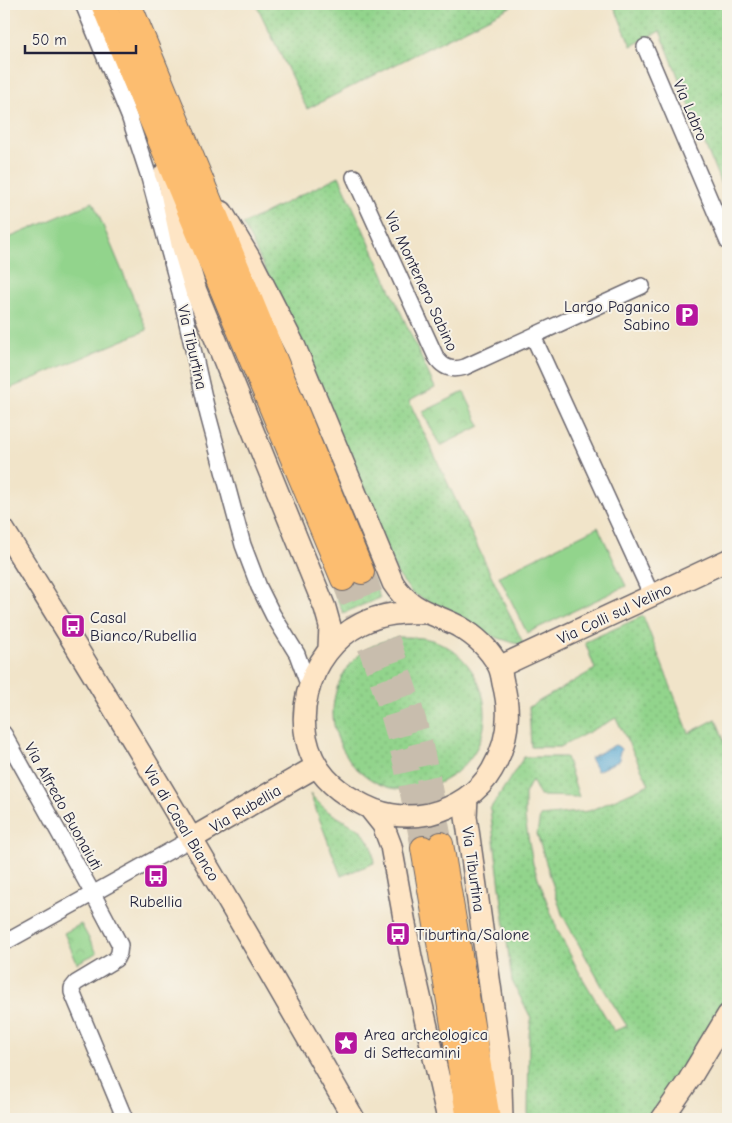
<svg xmlns="http://www.w3.org/2000/svg" width="732" height="1123" font-family="'Comic Neue',sans-serif">
	<style>
		.grass { fill: url(#grass-dots); stroke: #5a7b64 }
		.park { fill: url(#park-crowns); stroke: #5a7b64 }
		.pitch { fill: #92d48c; stroke: #5a7b64 }
		.water { fill: url(#water-ripples); stroke: #3e6688 }
		.lines { fill: none; stroke-linecap: round; stroke-linejoin: round }
		.primary-tunnel { stroke: #c8bdad; stroke-width: 24; stroke-dasharray: 24 12; stroke-linecap: butt }
		.street-casing { stroke: #6a666d; stroke-width: 18 }
		.secondary-casing { stroke: #6a666d; stroke-width: 24 }
		.primary-casing { stroke: #6a666d; stroke-width: 26 }
		.street { stroke: #fff; stroke-width: 15 }
		.secondary { stroke: #fee5c5; stroke-width: 21 }
		.primary { stroke: #fcbd6f; stroke-width: 24 }
		.labels { text-anchor: middle; stroke-width: 4; stroke-linejoin: round; paint-order: stroke }
		.street-label { font-size: 16px; fill: #22223b; stroke: #f7f3e8 }
		.poi-label { font-size: 16px; fill: #22223b; stroke: #f7f3e8; text-anchor: start }
	</style>
	<defs>
		<pattern id="grass-dots" width="8" height="8" patternUnits="userSpaceOnUse" patternTransform="scale(1.25)"><rect width="8" height="8" fill="#92d48c"/><path d="M2 2h.1M6 6h.1" fill="none" stroke="#7eb67a" stroke-width="1.8" stroke-linecap="round"/></pattern>
		<pattern id="park-crowns" width="20" height="18" patternUnits="userSpaceOnUse" patternTransform="scale(1.25)"><rect width="20" height="18" fill="#92d48c"/><path d="M2 6a3 3 0 1 1 6 0M12 15a3 3 0 1 1 6 0" fill="none" stroke="#7eb67a"/></pattern>
		<pattern id="water-ripples" width="26" height="14" patternUnits="userSpaceOnUse" patternTransform="scale(1.25)"><rect width="26" height="14" fill="#5babd5"/><path d="M2 4q2-2 4 0t4 0M15 11q2-2 4 0t4 0" fill="none" stroke="#4b8bae"/></pattern>
	</defs>
	<rect width="100%" height="100%" fill="#f7f3e8"/>
	<filter id="ink" filterUnits="userSpaceOnUse"><feTurbulence type="fractalNoise" baseFrequency=".02" numOctaves="2"/><feDisplacementMap in="SourceGraphic" scale="10" xChannelSelector="R" yChannelSelector="G"/><feConvolveMatrix kernelMatrix="1 2 1 2 8 2 1 2 1" color-interpolation-filters="sRGB"/></filter>
	<filter id="wash" filterUnits="userSpaceOnUse"><feTurbulence type="fractalNoise" baseFrequency=".0096" numOctaves="4" result="noise"/><feDisplacementMap in="SourceGraphic" scale="20" xChannelSelector="R" yChannelSelector="G"/><feGaussianBlur stdDeviation="1.12" result="paint"/><feColorMatrix in="noise" values="0 0 0 0 0 0 0 0 0 0 0 0 0 0 0 0 0 1.4 0 .05"/><feComposite in="paint" operator="in"/></filter>
	<g filter="url(#wash)">
		<rect width="100%" height="100%" fill="#f1e4c9"/>
		<!-- grass -->
		<path class="grass" d="M256 4H516L307 109Z
			M613 4H728V202L660 31 631 46Z
			M339 176 435 388 409 401 524 645 514 643 489 635 447 608 429 602 412 593 396 572 298 337 243 224Z
			M372 578 380 598 343 613 335 594Z
			M643 616 689 733 716 719 728 751V994L670 1089 646 1119H528L529 1035 531 1018 512 981 490 809 524 757H566L579 797 540 796 532 780 525 794V819L533 864 557 929 579 972 614 1031 627 1026 603 988 562 914 537 834 540 816 589 811 649 784 616 718 560 747H531L529 707 595 669 585 642Z
			M397 637C412 637 425 637 438 642 476 658 496 706 479 743 462 782 413 802 375 782 368 778 362 773 356 768 352 765 350 761 347 756 324 724 330 680 360 654 371 645 384 641 397 637Z
			M310 794 322 806 329 812 362 831 372 847 374 863 341 876Z"/>
		<!-- park -->
		<path class="park" d="M464 392 480 426 440 446 423 412Z
			M81 924 97 953 77 963 64 933Z"/>
		<!-- pitch -->
		<path class="pitch" d="M93 202 147 330 4 391V240Z
			M598 527 626 586 527 633 499 576Z"/>
		<!-- water -->
		<path class="water" d="M615 745 619 747 621 749 619 755 620 757V760L597 771 590 758Z"/>
	</g>
	<g filter="url(#ink)">
		<g class="lines">
			<!-- primary-tunnel -->
			<path class="primary-tunnel" d="M362 572C380 619 398 665 412 713 425 756 432 800 441 844
				M343 579C358 616 373 653 385 691 402 742 413 795 423 848"/>
			<defs>
				<path id="street" d="M83 4 129 116 148 174 180 292 208 415 243 545 259 587 273 615 297 654 309 687
					M645 47 728 242
					M354 177 436 357C443 368 452 371 465 367L642 286
					M533 336 652 596
					M4 734 93 894 120 945 119 953 116 959 76 983 72 988V992L125 1119
					M4 943 191 839"/>
				<path id="secondary" d="M165 173 169 183 182 244 196 291 325 608 330 626 329 648
					M222 212 253 264 295 347 393 583C412 612 431 612 458 626 474 635 489 648 498 665 501 670 502 677 503 683 511 713 508 743 492 770 479 793 454 808 429 814 402 819 380 815 356 801 345 795 335 788 326 778 284 731 307 651 361 624 382 613 404 612 427 613
					M4 530C125 723 241 921 354 1119
					M499 667 728 560
					M467 797 466 817 468 830 500 1056 502 1119
					M371 810 383 825 391 846 411 957 448 1119
					M191 839 317 766
					M662 1119 689 1080 728 1015"/>
				<path id="primary" d="M103 4 343 579
					M129 4 362 572
					M441 844 488 1119
					M423 848 469 1119"/>
			</defs>
			<!-- street casing -->
			<use href="#street" class="street-casing"/>
			<!-- secondary casing -->
			<use href="#secondary" class="secondary-casing"/>
			<!-- primary casing -->
			<use href="#primary" class="primary-casing"/>
			<!-- street -->
			<use href="#street" class="street"/>
			<!-- secondary -->
			<use href="#secondary" class="secondary"/>
			<!-- primary -->
			<use href="#primary" class="primary"/>
		</g>
	</g>
	<!-- icons -->
	<defs>
		<symbol id="parking-square" viewBox="-11 -11 22 22"><rect x="-9" y="-9" width="18" height="18" rx="4" fill="#b5179e" stroke="#f7f3e8"/><path d="M-3.5-5.5H1a3.5 3.5 0 0 1 0 7H-1V5.5H-3.5ZM-1-3.4V-.6H.8a1.4 1.4 0 0 0 0-2.8Z" fill="#fff"/></symbol>
		<symbol id="bus-square" viewBox="-11 -11 22 22"><rect x="-9" y="-9" width="18" height="18" rx="4" fill="#b5179e" stroke="#f7f3e8"/><path d="M-5-6H5V4H4V6H2V4H-2V6H-4V4H-5ZM-3.5-4V0h7V-4ZM-3.5 1.2v1.5H-2V1.2ZM2 1.2v1.5H3.5V1.2Z" fill="#fff"/></symbol>
		<symbol id="sight-square" viewBox="-11 -11 22 22"><rect x="-9" y="-9" width="18" height="18" rx="4" fill="#b5179e" stroke="#f7f3e8"/><path d="M0-6L1.8-2.2L6-1.7L2.9 1.2L3.7 5.4L0 3.3L-3.7 5.4L-2.9 1.2L-6-1.7L-1.8-2.2Z" fill="#fff"/></symbol>
	</defs>
	<g fill-rule="evenodd">
		<use href="#parking-square" x="673" y="301" width="28" height="28"/>
		<use href="#bus-square" x="59" y="612" width="28" height="28"/>
		<use href="#bus-square" x="142" y="862" width="28" height="28"/>
		<use href="#bus-square" x="384" y="920" width="28" height="28"/>
		<use href="#sight-square" x="332" y="1029" width="28" height="28"/>
	</g>
	<g class="labels">
		<!-- street labels -->
		<g class="street-label">
			<text transform="translate(691 110) rotate(67)" y="6">Via Labro</text>
			<text transform="translate(422 281) rotate(65)" y="6">Via Montenero Sabino</text>
			<text transform="translate(193 347) rotate(77)" y="6">Via Tiburtina</text>
			<text transform="translate(614 613) rotate(-25)" y="6">Via Colli sul Velino</text>
			<text transform="translate(64 806) rotate(61)" y="6">Via Alfredo Buonaiuti</text>
			<text transform="translate(245 808) rotate(-30)" y="6">Via Rubellia</text>
			<text transform="translate(182 823) rotate(59)" y="6">Via di Casal Bianco</text>
			<text transform="translate(474 869) rotate(82)" y="6">Via Tiburtina</text>
		</g>
		<!-- poi labels -->
		<g class="poi-label">
			<text x="670" y="312" text-anchor="end">Largo Paganico<tspan x="670" dy="18">Sabino</tspan></text>
			<text x="90" y="623">Casal<tspan x="90" dy="18">Bianco/Rubellia</tspan></text>
			<text x="156" y="907" text-anchor="middle">Rubellia</text>
			<text x="416" y="940">Tiburtina/Salone</text>
			<text x="364" y="1040">Area archeologica<tspan x="364" dy="18">di Settecamini</tspan></text>
		</g>
	</g>
	<!-- margin -->
	<rect width="732" height="1123" fill="none" stroke="#f7f3e8" stroke-width="20"/>
	<!-- scale -->
	<path d="M25 45v8h111v-8" fill="none" stroke="#22223b" stroke-width="2.5"/>
	<text x="32" y="45" font-size="15" fill="#22223b" stroke="#f7f3e8" stroke-width="4" paint-order="stroke">50 m</text>
</svg>
